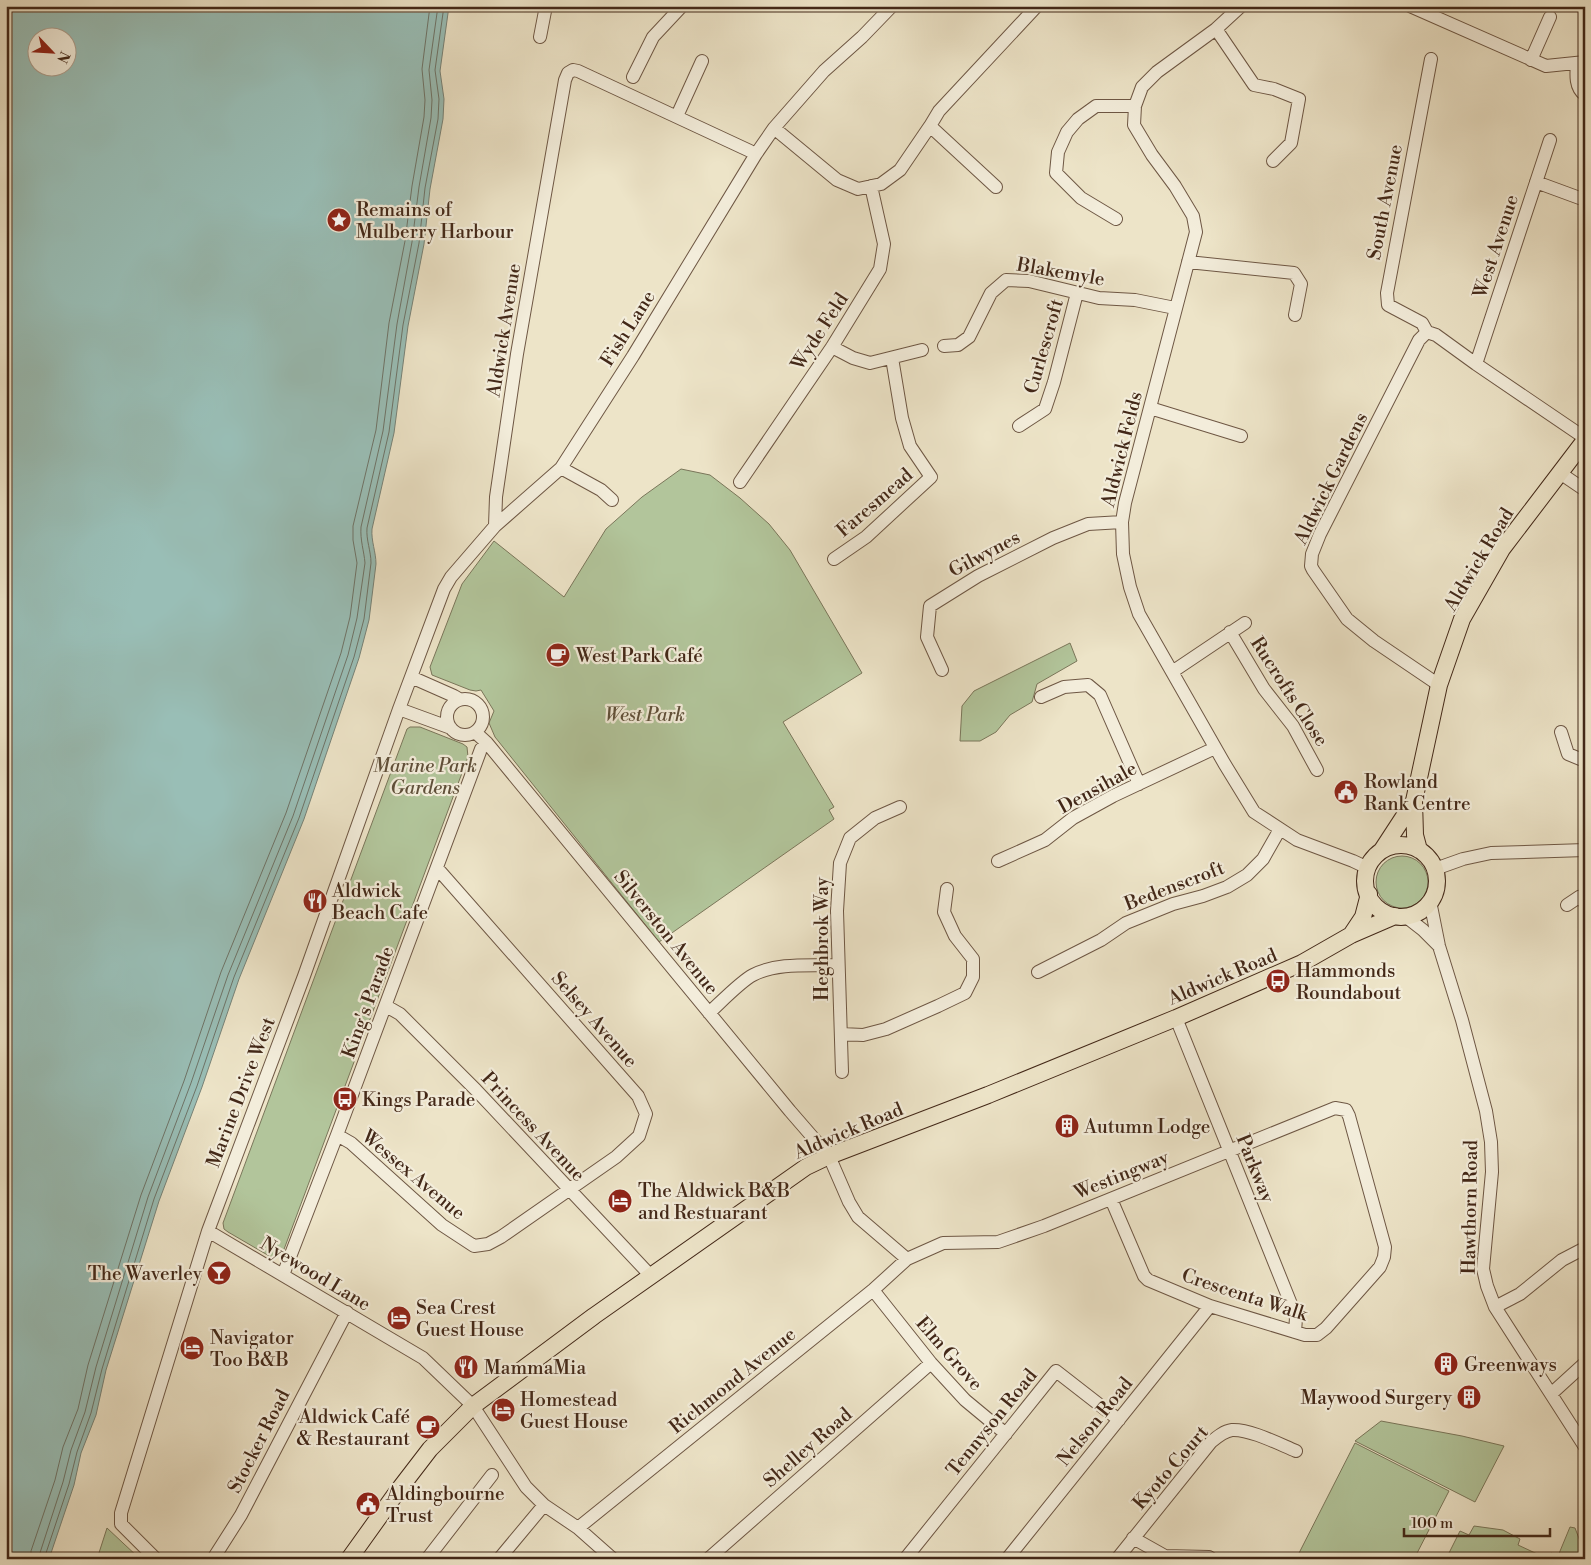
<svg xmlns="http://www.w3.org/2000/svg" width="1591" height="1565" font-family="'Libre Bodoni',serif">
	<style>
		.green { fill: #b2c59b; stroke: #7a765a }
		.water { fill: #99beb6; stroke: #778277; fill-rule: evenodd }
		.lines { fill: none; stroke-linecap: round; stroke-linejoin: round }
		.shore { stroke: #6e7367; stroke-width: 1 }
		.minor-casing { stroke: #6e5744; stroke-width: 14 }
		.major-casing { stroke: #432818; stroke-width: 18 }
		.minor { stroke: #f3eddb; stroke-width: 12 }
		.major { stroke: #ede4c8; stroke-width: 16 }
		.labels { text-anchor: middle; stroke-width: 4.5; stroke-linejoin: round; paint-order: stroke }
		.street-label { font-size: 19px; fill: #432818; stroke: #f3eddb }
		.poi-label { font-size: 19px; fill: #432818; stroke: #f3eddb; text-anchor: start }
		.park-label { font-size: 19px; font-style: italic; fill: #5f4f39; stroke: #f3eddb }
	</style>
	<rect width="100%" height="100%" fill="#ede4c8"/>
	<filter id="stains"><feTurbulence type="fractalNoise" baseFrequency=".004" numOctaves="4"/><feColorMatrix values="0 0 0 0 .2 0 0 0 0 .09 0 0 0 0 .02 0 0 0 .5 -.17"/></filter>
	<radialGradient id="worn" r=".72"><stop offset=".6" stop-color="#630" stop-opacity="0"/><stop offset="1" stop-color="#630" stop-opacity=".3"/></radialGradient>
	<!-- green -->
	<path class="green" d="M681 469 710 475 740 498 769 524 790 550 862 673 783 722 834 807 829 810 834 819 659 942 495 737 489 723 494 711 481 690 476 691 470 690 432 675 430 667 462 584 494 541 564 597 606 529 642 497Z
		M1070 643 1077 661 1037 684 1032 702 1010 715 996 732 980 741H960L962 706 974 691Z
		M410 727H420L463 744 467 747 468 757 283 1252 271 1257 228 1232 224 1229 223 1223 407 729Z
		M1376 882a26 26 0 1 1 52 0a26 26 0 1 1-52 0Z
		M1381 1421 1462 1436 1504 1446 1475 1502 1355 1441Z
		M1355 1443 1449 1491 1414 1559H1296Z
		M1474 1526 1503 1530 1520 1539 1518 1545 1548 1559 1551 1553 1558 1556 1570 1527 1575 1528 1585 1554V1559H1446L1460 1531 1469 1535Z
		M107 1528 139 1558V1559H97Z"/>
	<!-- water -->
	<path class="water" d="M6 6H449L440 71 444 99 443 119 430 189 424 244 408 326 394 433 372 529C371 541 376 552 376 564L369 620 359 658 304 819 239 979 202 1087 159 1201 106 1370 96 1415 81 1453 74 1485 49 1559H6ZM38 38H68V68H38Z"/>
	<g class="lines">
		<!-- shore -->
		<path class="shore" d="M31 1559V1551L55 1480 63 1447 78 1409 88 1365 141 1195 184 1081 221 972 286 813 341 653 350 617 357 563 353 540V526L376 430 389 323 405 241 412 186 424 117 425 100 422 69 430 6
			M38 1559 63 1482 71 1450 85 1412 96 1367 148 1197 191 1083 228 975 293 816 348 655 357 618 365 563C364 551 360 540 361 527L383 431 397 324 412 242 419 187 431 118 432 100 429 70 438 6
			M44 1559 69 1484 77 1452 91 1413 102 1369 154 1199 197 1086 234 977 299 818 354 657 364 619 371 563C371 551 366 540 367 528L389 432 403 325 419 243 425 188 438 119 439 99 435 70 444 6"/>
		<defs>
			<path id="minor" d="M1241 6 1216 29 1157 72 1142 87 1135 106 1134 125 1152 155 1175 186 1193 216 1196 232 1125 503 1122 522 1123 554 1130 587 1139 614 1224 763 1254 812 1297 840 1353 861 1368 868
				M1410 6 1546 66 1585 62
				M1216 29 1254 85 1274 89 1299 99 1291 143 1273 161
				M540 37 546 6
				M1531 60 1550 17
				M1577 63C1576 75 1575 88 1585 95
				M633 77 653 37 682 6
				M677 116 702 61
				M930 126 996 187
				M774 128 837 180 858 189 881 184 900 170 930 126 939 111 1037 6
				M1536 182 1585 200
				M1116 219 1081 198 1056 173 1058 152 1067 132 1078 119 1096 106H1135
				M1188 262 1294 273 1301 284 1295 315
				M1427 332 1419 340 1320 534 1312 554 1311 566 1313 570 1347 619 1374 641 1439 685
				M1427 332 1422 323 1388 305 1387 293 1431 59
				M1427 332 1436 335 1476 364 1585 438
				M944 346 958 345 969 337 991 293 1006 280 1029 281 1099 298 1135 300 1175 308
				M832 347 853 358 870 363 922 350
				M1476 364 1550 140
				M1150 408 1241 436
				M1019 426 1045 409 1054 382 1077 293
				M561 468 601 490 612 500
				M1560 473 1585 490
				M740 482 832 347 880 269 884 244 871 186
				M495 526 496 497 517 354 565 80 568 73 573 70 578 71 750 151
				M834 559 866 537 931 477 910 446 902 418 892 358
				M1230 632 1264 689 1293 726 1317 770
				M942 670 927 637 930 606 978 576 1053 538 1088 524 1122 522
				M1172 672 1245 623
				M411 677 454 696 459 699
				M1041 697 1064 687 1088 685 1100 695 1139 784
				M447 717a18 18 0 1 1 36 0a18 18 0 1 1-36 0Z
				M399 709 451 728
				M475 732 487 743 790 1111 829 1156 849 1202 858 1217 907 1259
				M1561 732 1568 754 1585 761
				M998 861 1045 840 1073 818 1113 796 1215 748
				M1435 869 1463 859 1491 853 1585 850
				M1430 901 1439 946 1462 1020 1486 1111 1491 1142 1492 1172 1483 1269 1487 1286 1495 1307 1585 1447
				M1567 905 1579 897 1585 903
				M1405 916 1423 930 1439 946
				M1038 972 1101 940 1126 923 1173 904 1203 896 1227 887 1247 875 1263 859 1280 829
				M386 1006 400 1014 476 1090 651 1276
				M709 1013C720 1003 741 981 753 975 778 962 811 966 838 965
				M1176 1018 1291 1304 1296 1318 1295 1332
				M841 1034 863 1035 886 1029 938 1006 965 993 973 977V959L955 936 944 912 947 889
				M842 1072 837 911 840 863 850 838 875 818 900 807
				M337 1135 351 1143 442 1225 474 1246 488 1244 501 1237 616 1157 639 1136 646 1114 638 1096 437 868
				M208 1231 423 1358 473 1406 526 1487 544 1505 578 1528 613 1559
				M283 1275 337 1135 481 749 487 743
				M873 1290 931 1363 965 1400 1006 1434
				M1495 1307 1520 1294 1562 1260 1585 1248
				M1551 1394 1585 1363
				M578 1528 873 1290 907 1259 943 1243 998 1242 1044 1226 1335 1108 1346 1110 1349 1116 1385 1247 1384 1257 1380 1267 1326 1328 1317 1335H1305L1210 1306 1148 1280 1144 1276 1111 1199
				M1133 1538 1165 1556 1209 1557 1212 1559
				M156 1559 121 1524V1513L208 1231 304 976 399 709 444 589 451 577 495 526 561 468 633 356 756 154 774 128 824 71 862 37 892 6
				M213 1559 241 1515 347 1312
				M427 1559 492 1475
				M499 1559 544 1505
				M708 1559 931 1363
				M905 1559 1056 1371 1119 1420
				M1007 1559 1210 1306
				M1117 1559 1211 1442C1217 1437 1224 1431 1232 1430 1250 1429 1279 1444 1296 1451"/>
			<path id="major" d="M1365 881a36 36 0 1 1 72 0a36 36 0 1 1-72 0Z
				M1382 850 1414 801
				M1419 850 1415 835 1414 801 1439 685 1462 619 1502 549 1585 440
				M1351 935 1363 917 1369 894
				M349 1559 397 1492 430 1449 473 1406 594 1316 806 1167 829 1156 988 1095 1176 1018 1302 963 1351 935 1395 916"/>
		</defs>
		<!-- minor casing -->
		<use href="#minor" class="minor-casing"/>
		<!-- major casing -->
		<use href="#major" class="major-casing"/>
		<!-- minor -->
		<use href="#minor" class="minor"/>
		<!-- major -->
		<use href="#major" class="major"/>
	</g>
	<!-- icons -->
	<defs>
		<symbol id="sight-disc" viewBox="-11 -11 22 22"><circle r="9.5" fill="#8f2418" stroke="#f3eddb"/><path d="M0-6L1.8-2.2L6-1.7L2.9 1.2L3.7 5.4L0 3.3L-3.7 5.4L-2.9 1.2L-6-1.7L-1.8-2.2Z" fill="#fff"/></symbol>
		<symbol id="cafe-disc" viewBox="-11 -11 22 22"><circle r="9.5" fill="#8f2418" stroke="#f3eddb"/><path d="M-5.5-4.5H6V0H3Q3 3.5 0 3.5H-2.5Q-5.5 3.5-5.5 0ZM3-3.2v2h1.7v-2ZM-6 4.5H4V6H-6Z" fill="#fff"/></symbol>
		<symbol id="civic-disc" viewBox="-11 -11 22 22"><circle r="9.5" fill="#8f2418" stroke="#f3eddb"/><path d="M-.6-6.5H3V-4.5H.6V-3L4-1V1h2V6H-6V1h2V-1L-.6-3ZM-1.2 2.5V6h2.4V2.5Z" fill="#fff"/></symbol>
		<symbol id="restaurant-disc" viewBox="-11 -11 22 22"><circle r="9.5" fill="#8f2418" stroke="#f3eddb"/><path d="M-5-6h1v4h1v-4h1v4h1v-4h1v5L-1.5 .5V6h-2V.5L-5-1ZM5-6V6H3V1.5H1.5Q1.5-4 5-6Z" fill="#fff"/></symbol>
		<symbol id="bus-disc" viewBox="-11 -11 22 22"><circle r="9.5" fill="#8f2418" stroke="#f3eddb"/><path d="M-5-6H5V4H4V6H2V4H-2V6H-4V4H-5ZM-3.5-4V0h7V-4ZM-3.5 1.2v1.5H-2V1.2ZM2 1.2v1.5H3.5V1.2Z" fill="#fff"/></symbol>
		<symbol id="building-disc" viewBox="-11 -11 22 22"><circle r="9.5" fill="#8f2418" stroke="#f3eddb"/><path d="M-4-6H4V6H1V3H-1V6H-4ZM-2.5-4.3h1.7v1.8h-1.7ZM.8-4.3h1.7v1.8H.8ZM-2.5-1h1.7V.8h-1.7ZM.8-1h1.7V.8H.8Z" fill="#fff"/></symbol>
		<symbol id="hotel-disc" viewBox="-11 -11 22 22"><circle r="9.5" fill="#8f2418" stroke="#f3eddb"/><path d="M-6-4.5h1.5V1H6V5H4.5V3h-9V5H-6ZM-4 0a1.8 1.8 0 1 1 3.6 0ZM.5 0V-2.5h3Q6-2.5 6 0Z" fill="#fff"/></symbol>
		<symbol id="bar-disc" viewBox="-11 -11 22 22"><circle r="9.5" fill="#8f2418" stroke="#f3eddb"/><path d="M-6-5H6L.8 .8V4.5H3.5V6h-7V4.5H-.8V.8Z" fill="#fff"/></symbol>
	</defs>
	<g fill-rule="evenodd">
		<use href="#sight-disc" x="325" y="206" width="28" height="28"/>
		<use href="#cafe-disc" x="544" y="641" width="28" height="28"/>
		<use href="#civic-disc" x="1332" y="778" width="28" height="28"/>
		<use href="#restaurant-disc" x="301" y="887" width="28" height="28"/>
		<use href="#bus-disc" x="1264" y="967" width="28" height="28"/>
		<use href="#bus-disc" x="331" y="1085" width="28" height="28"/>
		<use href="#building-disc" x="1053" y="1112" width="28" height="28"/>
		<use href="#hotel-disc" x="606" y="1187" width="28" height="28"/>
		<use href="#bar-disc" x="205" y="1259" width="28" height="28"/>
		<use href="#hotel-disc" x="385" y="1304" width="28" height="28"/>
		<use href="#hotel-disc" x="178" y="1334" width="28" height="28"/>
		<use href="#building-disc" x="1432" y="1350" width="28" height="28"/>
		<use href="#restaurant-disc" x="452" y="1353" width="28" height="28"/>
		<use href="#building-disc" x="1455" y="1383" width="28" height="28"/>
		<use href="#hotel-disc" x="489" y="1396" width="28" height="28"/>
		<use href="#cafe-disc" x="414" y="1413" width="28" height="28"/>
		<use href="#civic-disc" x="354" y="1490" width="28" height="28"/>
	</g>
	<g class="labels">
		<!-- street labels -->
		<g class="street-label">
			<text transform="translate(1384 202) rotate(-79)" y="7">South Avenue</text>
			<text transform="translate(1495 246) rotate(-72)" y="7">West Avenue</text>
			<text transform="translate(1061 271) rotate(10)" y="7">Blakemyle</text>
			<text transform="translate(627 328) rotate(-58)" y="7">Fish Lane</text>
			<text transform="translate(503 330) rotate(-81)" y="7">Aldwick Avenue</text>
			<text transform="translate(819 331) rotate(-57)" y="7">Wyde Feld</text>
			<text transform="translate(1043 346) rotate(-74)" y="7">Curlescroft</text>
			<text transform="translate(1121 449) rotate(-76)" y="7">Aldwick Felds</text>
			<text transform="translate(1330 478) rotate(-64)" y="7">Aldwick Gardens</text>
			<text transform="translate(874 502) rotate(-41)" y="7">Faresmead</text>
			<text transform="translate(984 553) rotate(-28)" y="7">Gilwynes</text>
			<text transform="translate(1478 559) rotate(-59)" y="7">Aldwick Road</text>
			<text transform="translate(1290 691) rotate(57)" y="7">Rucrofts Close</text>
			<text transform="translate(1097 787) rotate(-29)" y="7">Densihale</text>
			<text transform="translate(1174 885) rotate(-21)" y="7">Bedenscroft</text>
			<text transform="translate(667 932) rotate(51)" y="7">Silverston Avenue</text>
			<text transform="translate(821 939) rotate(-90)" y="7">Heghbrok Way</text>
			<text transform="translate(1222 976) rotate(-23)" y="7">Aldwick Road</text>
			<text transform="translate(367 1002) rotate(-70)" y="7">King's Parade</text>
			<text transform="translate(595 1019) rotate(49)" y="7">Selsey Avenue</text>
			<text transform="translate(240 1092) rotate(-69)" y="7">Marine Drive West</text>
			<text transform="translate(534 1126) rotate(47)" y="7">Princess Avenue</text>
			<text transform="translate(848 1130) rotate(-23)" y="7">Aldwick Road</text>
			<text transform="translate(1256 1168) rotate(68)" y="7">Parkway</text>
			<text transform="translate(414 1174) rotate(40)" y="7">Wessex Avenue</text>
			<text transform="translate(1121 1174) rotate(-22)" y="7">Westingway</text>
			<text transform="translate(1469 1207) rotate(-89)" y="7">Hawthorn Road</text>
			<text transform="translate(316 1273) rotate(31)" y="7">Nyewood Lane</text>
			<text transform="translate(1245 1294) rotate(18)" y="7">Crescenta Walk</text>
			<text transform="translate(950 1353) rotate(49)" y="7">Elm Grove</text>
			<text transform="translate(732 1380) rotate(-39)" y="7">Richmond Avenue</text>
			<text transform="translate(1094 1421) rotate(-51)" y="7">Nelson Road</text>
			<text transform="translate(991 1422) rotate(-51)" y="7">Tennyson Road</text>
			<text transform="translate(258 1441) rotate(-63)" y="7">Stocker Road</text>
			<text transform="translate(807 1447) rotate(-41)" y="7">Shelley Road</text>
			<text transform="translate(1170 1467) rotate(-49)" y="7">Kyoto Court</text>
		</g>
		<!-- poi labels -->
		<g class="poi-label">
			<text x="356" y="216">Remains of<tspan x="356" dy="22">Mulberry Harbour</tspan></text>
			<text x="576" y="662">West Park Café</text>
			<text x="1364" y="788">Rowland<tspan x="1364" dy="22">Rank Centre</tspan></text>
			<text x="332" y="897">Aldwick<tspan x="332" dy="22">Beach Cafe</tspan></text>
			<text x="1296" y="977">Hammonds<tspan x="1296" dy="22">Roundabout</tspan></text>
			<text x="362" y="1106">Kings Parade</text>
			<text x="1084" y="1133">Autumn Lodge</text>
			<text x="638" y="1197">The Aldwick B&amp;B<tspan x="638" dy="22">and Restuarant</tspan></text>
			<text x="202" y="1280" text-anchor="end">The Waverley</text>
			<text x="416" y="1314">Sea Crest<tspan x="416" dy="22">Guest House</tspan></text>
			<text x="210" y="1344">Navigator<tspan x="210" dy="22">Too B&amp;B</tspan></text>
			<text x="1464" y="1371">Greenways</text>
			<text x="484" y="1374">MammaMia</text>
			<text x="1452" y="1404" text-anchor="end">Maywood Surgery</text>
			<text x="520" y="1406">Homestead<tspan x="520" dy="22">Guest House</tspan></text>
			<text x="410" y="1423" text-anchor="end">Aldwick Café<tspan x="410" dy="22">&amp; Restaurant</tspan></text>
			<text x="386" y="1500">Aldingbourne<tspan x="386" dy="22">Trust</tspan></text>
		</g>
		<!-- park labels -->
		<g class="park-label">
			<text x="645" y="721">West Park</text>
			<text x="425" y="772">Marine Park<tspan x="425" dy="22">Gardens</tspan></text>
		</g>
	</g>
	<!-- margin -->
	<rect width="1591" height="1565" fill="none" stroke="#ede4c8" stroke-width="25"/>
	<rect x="8" y="8" width="1576" height="1550" fill="none" stroke="#432818" stroke-width="2.5"/>
	<rect x="12" y="12" width="1566" height="1540" fill="none" stroke="#432818"/>
	<!-- north arrow -->
	<g transform="translate(52 52) rotate(115)"><circle r="24" fill="#f3eddb" stroke="#ad9e8d"/>
	<path d="M0-4L9 19L0 12L-9 19Z" fill="#8f2418"/>
	<text y="-8" font-size="14" font-weight="bold" text-anchor="middle" fill="#432818">N</text>
	</g>
	<!-- scale -->
	<path d="M1404 1528v8h146v-8" fill="none" stroke="#432818" stroke-width="2.5"/>
	<text x="1411" y="1528" font-size="15" fill="#432818" stroke="#f3eddb" stroke-width="4" paint-order="stroke">100 m</text>
	<rect width="100%" height="100%" filter="url(#stains)"/>
	<rect width="100%" height="100%" fill="url(#worn)"/>
</svg>
